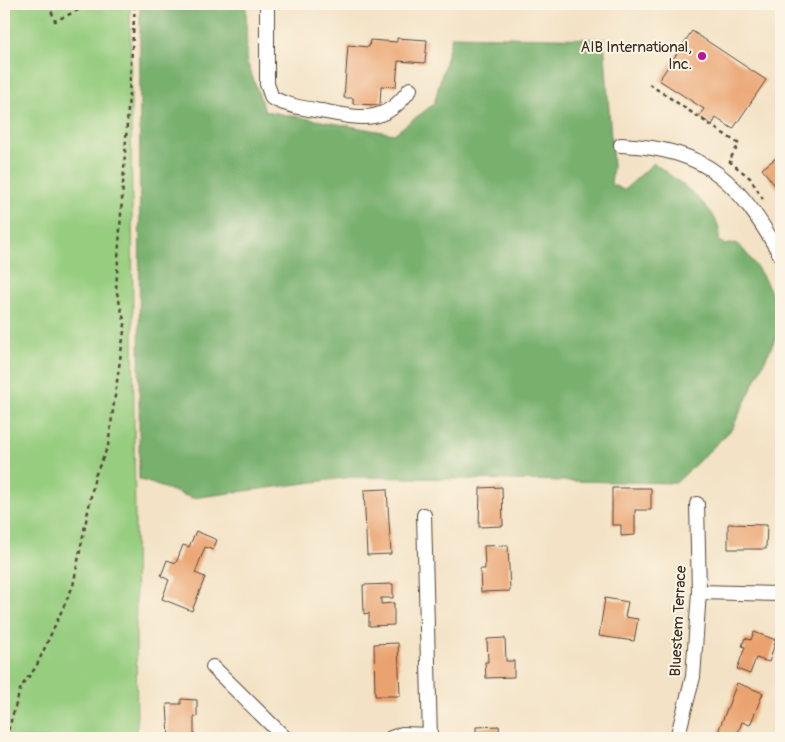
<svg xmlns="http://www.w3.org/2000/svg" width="785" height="742" font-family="Pangolin,sans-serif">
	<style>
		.green { fill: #96cd7f; stroke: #687c4e }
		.forest { fill: #78b06e; stroke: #5a6d46 }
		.building { fill: #eaa370 }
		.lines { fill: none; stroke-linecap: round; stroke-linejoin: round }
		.minor-casing { stroke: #574637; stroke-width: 16 }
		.path { stroke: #574637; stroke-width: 2.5; stroke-dasharray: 4 4; stroke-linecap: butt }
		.minor { stroke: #fff; stroke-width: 14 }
		.poi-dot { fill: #b5179e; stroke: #fcf5e5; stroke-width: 2 }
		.labels { text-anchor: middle; stroke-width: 4; stroke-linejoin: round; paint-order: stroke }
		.poi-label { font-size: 15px; fill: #3b2a1e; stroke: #fcf5e5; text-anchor: end }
		.street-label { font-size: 15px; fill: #3b2a1e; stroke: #fcf5e5 }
	</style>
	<rect width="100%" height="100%" fill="#fcf5e5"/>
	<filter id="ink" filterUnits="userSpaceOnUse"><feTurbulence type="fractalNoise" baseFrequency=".02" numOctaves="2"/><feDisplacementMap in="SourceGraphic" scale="10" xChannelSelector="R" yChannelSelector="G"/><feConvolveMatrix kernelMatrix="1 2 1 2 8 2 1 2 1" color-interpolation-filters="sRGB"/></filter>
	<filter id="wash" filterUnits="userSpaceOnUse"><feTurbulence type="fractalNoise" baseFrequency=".0096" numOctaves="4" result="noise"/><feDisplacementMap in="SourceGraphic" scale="20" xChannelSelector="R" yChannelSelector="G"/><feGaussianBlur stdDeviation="1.12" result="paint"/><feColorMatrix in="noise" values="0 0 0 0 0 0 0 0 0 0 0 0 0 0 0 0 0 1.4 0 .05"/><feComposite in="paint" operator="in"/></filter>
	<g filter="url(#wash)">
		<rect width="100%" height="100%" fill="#f3e2c5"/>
		<!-- green -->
		<path class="green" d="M4 4H130L137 738H4Z"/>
		<!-- forest -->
		<path class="forest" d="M140 4H246L247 62 265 111 394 134 434 104 452 36 604 39 613 166 611 184 624 190 654 163C673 178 709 201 718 225 720 229 719 235 719 240L725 245 736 243C755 258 781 303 781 327L732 429 676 483 352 477 192 498 139 479Z"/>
		<g id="blocks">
			<!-- building -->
			<path class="building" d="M692 31 766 80 733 129 716 118 712 125 699 116 704 109 659 80Z
				M397 38 427 40 425 63 398 61 396 87 381 86 380 105 353 104V98H344L348 45 369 47 370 40 397 42Z
				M781 154V193L762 169Z
				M502 487 503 526 479 527 480 488Z
				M612 488H651V510H635V535L621 536V525H612Z
				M387 489 391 554 367 555 364 490Z
				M728 524 767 525 766 549H728Z
				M196 531 217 540 213 550 205 547 195 573 205 577 192 611 162 599 169 580 161 576 167 560 176 563 183 545 189 547Z
				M508 545 510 591 481 592 480 569H485L484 546Z
				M393 584V598H381V604L394 603V625L369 626V613L364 614 363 585Z
				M605 598 628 602 625 617 638 619 634 641 599 636Z
				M754 632 776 640 769 662 756 658 750 674 737 669 745 647 742 646 745 638 751 640Z
				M505 638 506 661H514V677L486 678 485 662H488L487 639Z
				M398 643 400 696H375L374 644Z
				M737 683 763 693 750 725 742 722 736 738 718 732Z
				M181 699 197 700V717H194V738H169L167 704H181Z
				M499 726 500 738H476V727Z"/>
		</g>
	</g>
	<g filter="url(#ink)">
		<use href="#blocks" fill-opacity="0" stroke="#574637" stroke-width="1"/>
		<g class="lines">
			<defs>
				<path id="minor" d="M267 4V84L272 98C288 106 303 108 321 111 359 118 385 126 410 89
					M621 145C710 149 739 183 781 256
					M424 515 430 738
					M699 592 781 594
					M213 667 285 738
					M391 738 402 734 430 735
					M677 738 693 677 699 592 697 504"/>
			</defs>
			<!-- minor casing -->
			<use href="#minor" class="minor-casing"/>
			<!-- path -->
			<path class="path" d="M53 4 51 10 55 21 91 4
				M649 84 739 144 729 161 750 178 763 199
				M6 738 21 687 36 667 73 586 95 476 108 446 125 324 116 289 135 4"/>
			<!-- minor -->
			<use href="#minor" class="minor"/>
		</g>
	</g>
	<!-- markers -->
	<circle class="poi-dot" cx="702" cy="56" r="5"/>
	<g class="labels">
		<!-- poi labels -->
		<g class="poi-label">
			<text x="692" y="52">AIB International,<tspan x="692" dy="17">Inc.</tspan></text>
		</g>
		<!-- street labels -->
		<g class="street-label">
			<text transform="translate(678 621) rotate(-87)" y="5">Bluestem Terrace</text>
		</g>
	</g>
	<!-- margin -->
	<rect width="785" height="742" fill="none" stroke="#fcf5e5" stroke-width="20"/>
</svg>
